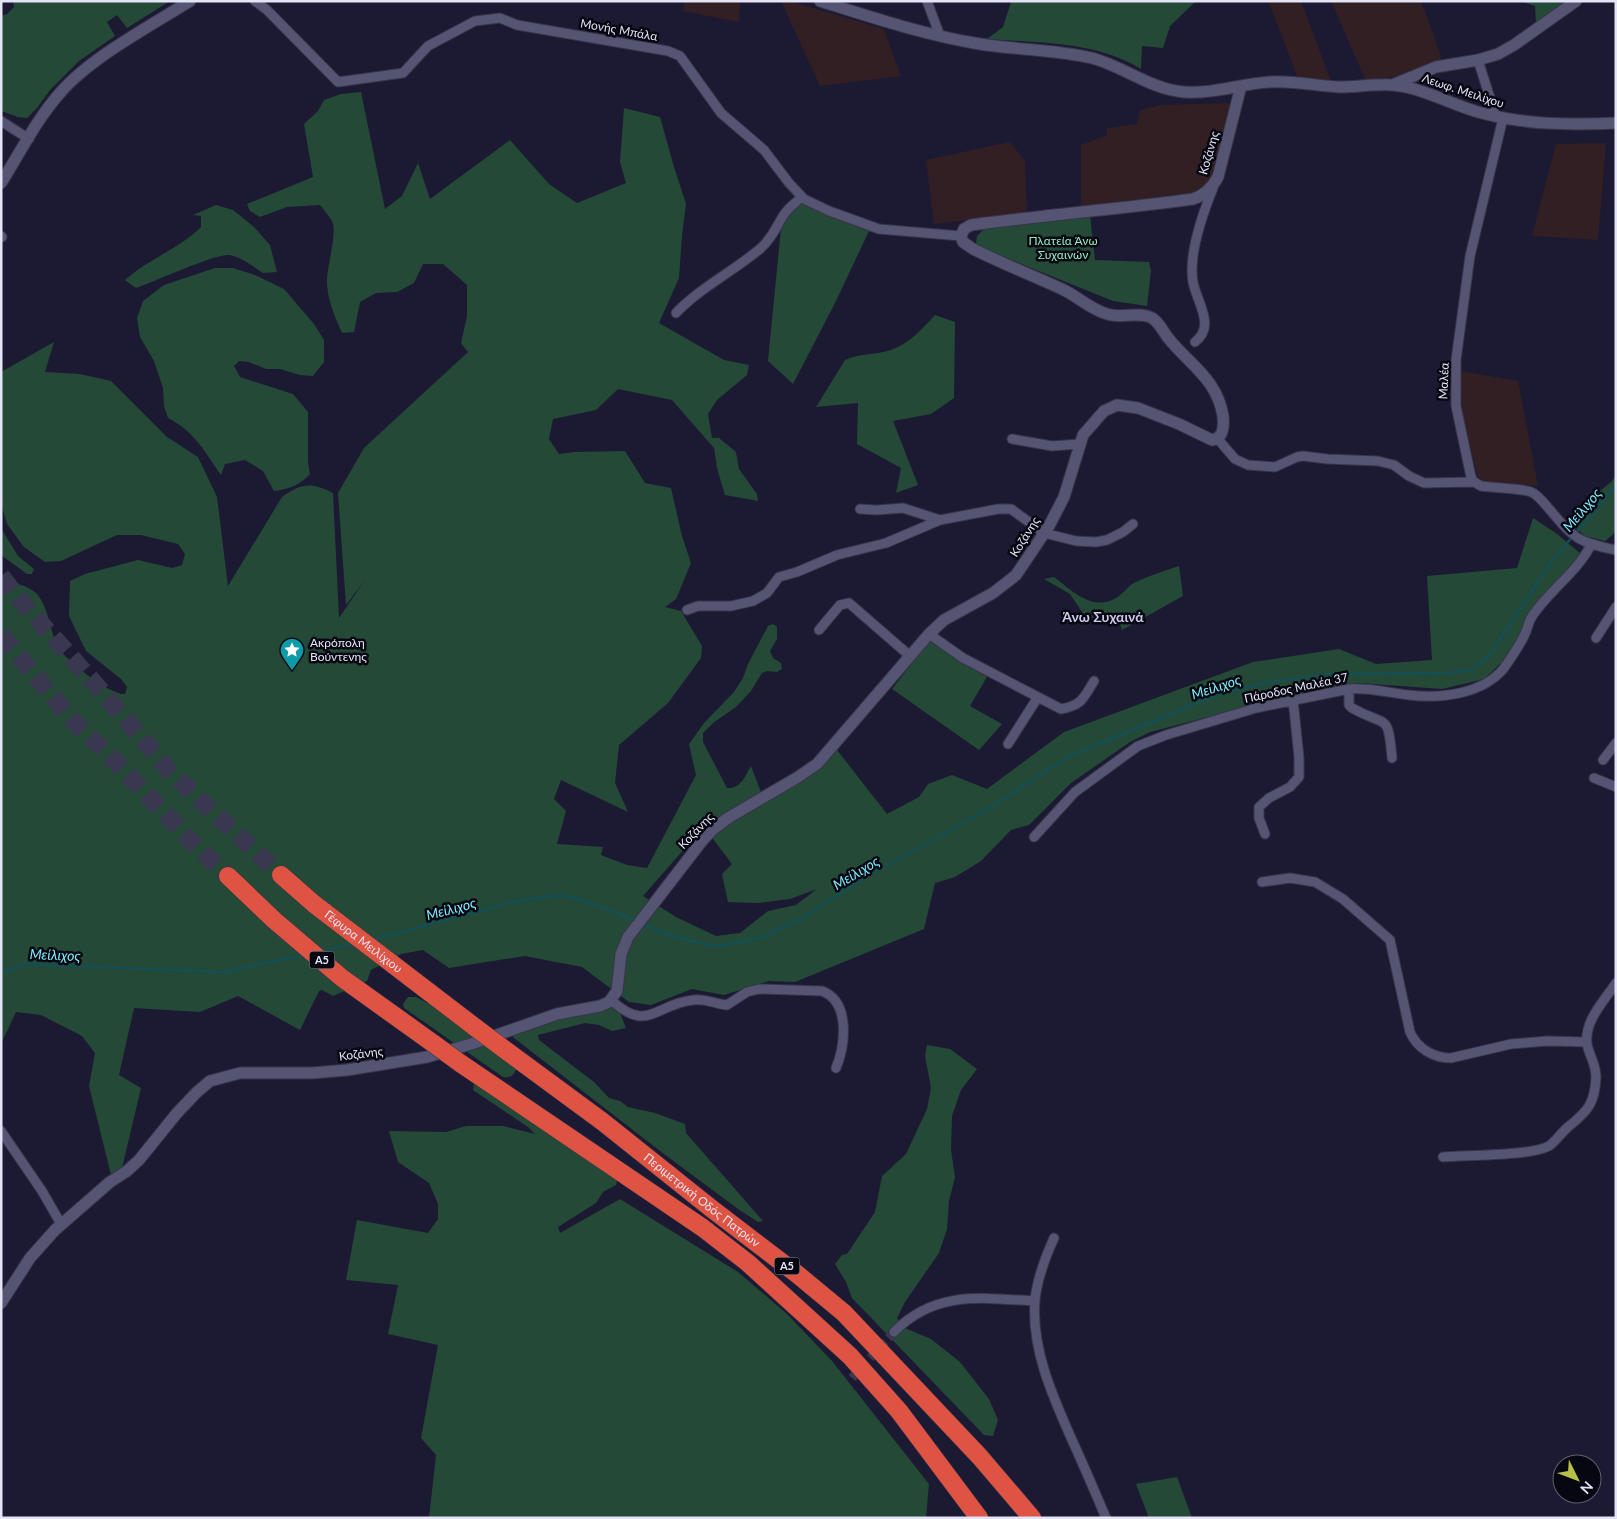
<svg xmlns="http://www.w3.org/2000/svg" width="1617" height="1519" font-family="Lato,sans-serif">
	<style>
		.industrial { fill: #321f23 }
		.green { fill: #244936 }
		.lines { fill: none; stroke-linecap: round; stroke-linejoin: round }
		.stream { stroke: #154f56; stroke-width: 2.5 }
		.minor-tunnel { stroke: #3a3850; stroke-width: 9; stroke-dasharray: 9 4.5; stroke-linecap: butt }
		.motorway-tunnel { stroke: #3a3850; stroke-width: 18; stroke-dasharray: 18 9; stroke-linecap: butt }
		.minor-casing { stroke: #38354a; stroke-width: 11 }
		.tertiary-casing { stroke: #38354a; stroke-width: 13 }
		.motorway-casing { stroke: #38354a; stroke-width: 19 }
		.minor { stroke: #555472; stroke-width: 9 }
		.tertiary { stroke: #555472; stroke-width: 11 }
		.motorway { stroke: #de5342; stroke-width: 18 }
		.motorway-bridge-casing { stroke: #38354a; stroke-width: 19; stroke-linecap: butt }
		.motorway-bridge { stroke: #de5342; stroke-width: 18 }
		.labels { text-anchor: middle; stroke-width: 5; stroke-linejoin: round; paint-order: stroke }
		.shield { fill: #070711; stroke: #a2a2b1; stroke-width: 1 }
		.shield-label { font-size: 11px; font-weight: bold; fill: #e4e4f6 }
		.street-label { font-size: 12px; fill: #e4e4f6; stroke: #070711 }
		.park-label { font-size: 12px; fill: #97ebbf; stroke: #070711 }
		.poi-label { font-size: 12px; fill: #e4e4f6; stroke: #070711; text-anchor: start }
		.water-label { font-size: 14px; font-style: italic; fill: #7fedfc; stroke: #070711 }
		.neighbourhood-label { font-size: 14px; font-weight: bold; fill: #cbcaed; stroke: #070711 }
	</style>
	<rect width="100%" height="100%" fill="#1c1a33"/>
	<!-- industrial -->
	<path class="industrial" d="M684 1H740L739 22 683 11Z
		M781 1H789L884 29 901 76 820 86Z
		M1268 1H1301L1331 81 1299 80Z
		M1331 1H1421L1442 59 1403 75 1366 81Z
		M1231 103 1224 137 1210 184 1198 192 1081 206V145L1107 135V128L1137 124 1140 110 1161 105Z
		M1010 142 1025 161 1027 213 934 224 926 160Z
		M1606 143 1598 240 1532 236 1556 144Z
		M1460 371 1518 381 1538 486 1479 481 1463 421Z"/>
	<!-- green -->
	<path class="green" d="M13 1H170L127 28 117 15 107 22 115 36 79 61 50 90 37 108 27 118 18 117 1 111V16L7 14 14 7Z
		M1010 1H1199L1194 3 1170 26 1163 48 1142 46 1141 69C1095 41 1039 43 987 39L1003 27 1011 2Z
		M1519 1H1568L1536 23 1535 6Z
		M361 92 385 209 402 196 418 163 430 199 510 140 549 184 577 203 626 183 620 162 624 108 660 117 674 167 686 204 682 235 679 278 659 323 724 360 749 365 747 375 717 400 708 414 712 438H719L736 452 739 469 757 494 758 501 725 495 717 468 714 448 672 400 618 389 596 410 553 419 549 439 559 454 574 452 625 451 645 483 671 488 682 536 691 563 676 599 665 607 681 611 702 646 701 658 668 703 619 745 615 783 628 812 561 780 554 799 566 811 557 844 603 847 601 855 627 865 647 868 696 775 689 744 704 723 734 692 743 678 748 664 768 626 773 624 777 627V639L770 651 773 658 781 663 782 669 777 672 767 671 762 673 751 691 736 707 713 723 703 733V742L727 788C741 789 745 776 751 766L762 795 707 823 643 896 676 917 716 936 740 933 768 911 796 905 817 889 790 899 758 903 728 902 722 874 732 864 710 835 822 765 837 750 887 814 919 797 928 784 952 775 987 789 1064 732 1253 662 1339 649 1376 664 1432 660 1427 576 1517 568 1533 518 1557 534 1581 554 1529 613 1518 640 1502 662 1484 679 1442 689 1359 683 1235 710 1150 732 1130 742 1071 783 1029 825 1011 830 981 861 955 877 935 883 924 929 795 982 769 981 724 995 692 989 651 1005 629 1002 582 967 525 956 449 968 423 950 401 954 371 970 367 981 333 996 322 990 319 991 300 1030 238 996 200 1012 134 1008 119 1075 141 1088 122 1168 111 1175 89 1086 95 1053 82 1036 41 1015 16 1012 1 1044V579C12 583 29 585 37 594 50 610 49 631 59 648 66 661 110 695 125 694L127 687 121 679 86 651 69 616 70 581 85 574 138 560 172 568 182 565 185 554 178 544 141 535H117L61 561 45 562 24 547 7 524 1 503V372L54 342 45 372 80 374 111 381 167 437 198 457 217 497 228 586 282 497C302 483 311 482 333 493L339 618 365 580 346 605 338 493 364 448 468 352 461 343 467 316V285L443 264H423L414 283 397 292 376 293 360 302 354 332 342 333C335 317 328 301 327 284 326 268 338 233 332 221 329 216 324 210 320 205L287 207 260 217 250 211 247 204 313 177 304 124 318 111 324 100 341 94Z
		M801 201 830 216 869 231 835 303 793 384 768 361 781 228 784 220Z
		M216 205 233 210 254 227 270 245 277 272 263 273C252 266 242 257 229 255 217 253 153 282 136 288L125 280C148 259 179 249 201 227V216L193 215Z
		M1090 215 1095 260 1149 262 1151 271 1147 306 1113 301 992 252 976 244 977 236 984 229Z
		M215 268H233L255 275 284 289 314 324 324 340V362L313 376 300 375 280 369H266L249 362 239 361 234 366 240 377 293 394 308 412V462L310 474C300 485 289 489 274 491L263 471 245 460 225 464 221 475C205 452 194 431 168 418L164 406 163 388 154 361 140 337 137 318 143 301 164 285Z
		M935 315 955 322 954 398 931 414 893 421 918 485 896 493 901 468 857 444 858 403 816 407 845 360C860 353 876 355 891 350 910 343 922 329 935 315Z
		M1616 475V532L1605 541 1585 536 1570 523 1599 492 1611 482Z
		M1 528 18 556 34 569 32 574H27L1 555Z
		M1179 566 1183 596 1122 630 1117 615 1088 621 1070 594 1044 579 1054 577C1072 591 1093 612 1116 598 1123 594 1128 586 1134 583 1148 576 1164 571 1179 566Z
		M929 641 937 643 988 675 970 706 1002 724 979 750 892 689Z
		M408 997H416L437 1008 515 1066 516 1070C513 1076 510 1078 503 1077L404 1008 403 1004Z
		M610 1006 620 1013 626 1028 612 1031 599 1025 585 1023 538 1035 539 1040 594 1082 609 1098 620 1101 628 1107 655 1113 685 1124 686 1133 763 1221 758 1222 738 1209 664 1154 514 1038 511 1034 536 1024Z
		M927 1045 950 1049 977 1069 961 1090 952 1116 951 1150 955 1177 949 1201 947 1229 939 1253 905 1302 897 1318 907 1329 931 1339 960 1362 989 1399 998 1420 993 1436 984 1435 852 1298 846 1282 835 1264 842 1255 847 1254 875 1212 882 1176 906 1154 927 1109 931 1088 925 1056Z
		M474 1083 617 1180 616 1185 603 1192 596 1203 558 1227 560 1233 620 1199 738 1272 787 1314 832 1361 929 1484 926 1518H429L436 1455 421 1438 438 1345 388 1334 398 1285 346 1280 357 1220 428 1233 438 1219V1204L429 1183 398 1162 389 1131 446 1132 466 1126H503L535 1134 528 1127 473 1090Z
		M1177 1477 1192 1518H1149L1136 1484Z"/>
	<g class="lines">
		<!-- stream -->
		<path class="stream" d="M642 924 670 935 703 944 720 946 761 938 804 917 866 877 985 811 1067 757 1217 695 1270 682 1328 674 1448 673 1471 670 1488 657 1552 561 1616 485
			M372 940 513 902 549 896H568L593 904 637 921
			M321 951 355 943
			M1 973 23 964 224 972 303 955"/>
		<!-- minor-tunnel -->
		<path class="minor-tunnel" d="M852 1378 894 1332"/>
		<!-- motorway-tunnel -->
		<path class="motorway-tunnel" d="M1 576 19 599 104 694 170 772 281 875
			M1 635 74 722 109 755 198 848 228 876"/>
		<defs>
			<path id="minor" d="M255 1 267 10 338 82 403 73 428 46 475 21 500 18 517 25 668 51 680 56 721 113 764 150 789 183 804 199 829 211 879 229 961 236
				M927 1 940 36
				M1478 60 1496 117
				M1503 118 1470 256 1456 360V406L1471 477 1474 482 1481 486C1494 488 1521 488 1531 492 1539 495 1545 505 1551 511 1575 540 1579 542 1616 550
				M1 121 29 139
				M1 236 2 237
				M676 313C701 287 734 271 761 248 773 237 775 229 783 216 787 209 795 203 802 197
				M1195 342C1216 326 1197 303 1193 282 1188 255 1203 213 1213 188
				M1217 438 1235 459 1248 465 1275 467 1297 457 1303 456 1327 459 1378 461 1394 465 1409 476 1424 483 1474 482
				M1012 439 1052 446 1079 444
				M860 509 877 510 903 508 940 520
				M687 610 698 606H731L753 601 767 593 779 577 797 572 837 555 886 543 940 520 998 509H1011L1044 533 1076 541 1096 542 1107 540 1123 532 1133 524
				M819 630 840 605 849 603 910 656
				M929 634 963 658 1061 709C1082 705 1083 699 1094 681
				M1596 638 1616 607
				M1349 689V705L1352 708C1387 728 1388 711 1392 758
				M1008 744 1038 697
				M1603 760 1616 743
				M1594 778 1616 787
				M1265 834 1259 818V807L1269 798 1290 787 1299 777V757L1293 700
				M1034 837 1075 792 1138 746 1166 735 1256 708 1349 689C1370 687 1389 693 1409 695 1441 699 1483 694 1504 668 1511 658 1519 646 1524 636 1528 629 1528 621 1533 615 1550 590 1577 572 1591 545
				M1262 882 1290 878 1315 882 1343 899 1390 940 1410 1032C1417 1048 1433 1058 1451 1058L1511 1044 1547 1041 1587 1042
				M611 1000C648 1034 655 1004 693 1000 705 998 715 1004 727 1005L747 992 759 989 822 991C851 1002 845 1046 836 1068
				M1 1131 42 1191 61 1224
				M1443 1157C1467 1155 1530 1156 1549 1146 1556 1141 1561 1133 1568 1127 1588 1111 1595 1103 1596 1077 1596 1064 1589 1055 1587 1044 1584 1021 1604 1001 1616 983
				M1054 1238C1045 1258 1037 1279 1035 1300 1031 1349 1053 1397 1072 1440 1084 1466 1095 1492 1106 1518
				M894 1332C935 1290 982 1298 1035 1301"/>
			<path id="tertiary" d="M820 1C871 17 922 34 974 43 1013 50 1054 49 1092 58 1125 67 1150 89 1184 92 1214 94 1240 84 1269 82 1292 80 1316 86 1339 87 1356 87 1374 84 1392 85 1421 87 1450 104 1478 112 1524 125 1569 125 1616 123
				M1392 85 1436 67 1478 60 1498 54 1514 45 1576 1
				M1 183C20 153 36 120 60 93 90 58 150 26 190 1
				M1 1303 30 1258 55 1230 110 1182 127 1171 139 1160 177 1113 197 1092 210 1081 240 1073H312L347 1070 427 1057 471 1044 557 1014 600 1006 609 1002 617 991 621 954 628 937 702 841 712 830 728 818 798 777 817 764 929 634 944 620 993 593 1016 575 1049 526 1064 497 1083 435 1104 411 1117 405 1138 408 1179 424 1212 440C1224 438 1224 426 1223 416 1217 379 1190 365 1169 339 1163 332 1160 323 1152 318 1139 311 1121 319 1107 314 1092 310 1078 297 1064 290 1034 276 1003 264 973 249L963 242 961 236 964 229 971 225C1045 215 1119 209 1193 199 1205 195 1212 188 1218 177L1241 86"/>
			<g id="motorway">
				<path id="s1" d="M281 875 314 904 476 1028"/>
				<path d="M228 876 274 920 342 978 434 1044"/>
				<path id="s2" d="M508 1052 603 1122 712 1209 797 1274 844 1313 980 1457 1032 1518"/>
				<path d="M460 1063 703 1228 748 1263 850 1356 899 1411 979 1518"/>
			</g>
		</defs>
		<!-- minor casing -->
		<use href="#minor" class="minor-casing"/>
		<!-- tertiary casing -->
		<use href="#tertiary" class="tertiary-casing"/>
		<!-- motorway casing -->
		<use href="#motorway" class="motorway-casing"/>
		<!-- minor -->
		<use href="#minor" class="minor"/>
		<!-- tertiary -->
		<use href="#tertiary" class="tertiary"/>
		<!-- motorway -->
		<use href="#motorway" class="motorway"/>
		<defs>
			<path id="motorway-bridge" d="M476 1028 508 1052
				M434 1044 460 1063"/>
		</defs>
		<!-- motorway-bridge casing -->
		<use href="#motorway-bridge" class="motorway-bridge-casing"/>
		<!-- motorway-bridge -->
		<use href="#motorway-bridge" class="motorway-bridge"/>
	</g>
	<!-- icons -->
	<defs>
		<symbol id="sight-pin" viewBox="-11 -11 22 30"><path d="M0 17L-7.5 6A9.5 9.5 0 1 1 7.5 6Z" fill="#0f9aa8" stroke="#070711"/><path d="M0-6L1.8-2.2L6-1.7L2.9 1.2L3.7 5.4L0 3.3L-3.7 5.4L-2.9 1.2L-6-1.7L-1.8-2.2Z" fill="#fff"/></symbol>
	</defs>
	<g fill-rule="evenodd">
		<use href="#sight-pin" x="278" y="636" width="28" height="38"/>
	</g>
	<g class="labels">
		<!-- shield labels -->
		<g class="shield">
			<rect x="309.5" y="951.5" width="25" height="17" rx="4"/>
			<rect x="774.5" y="1257.5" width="25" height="17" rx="4"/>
		</g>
		<g class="shield-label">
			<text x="322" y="964">Α5</text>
			<text x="787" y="1270">Α5</text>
		</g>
		<!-- street labels -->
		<g class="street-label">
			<text transform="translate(619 30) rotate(10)" y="4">Μονής Μπάλα</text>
			<text transform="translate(1463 91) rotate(18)" y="4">Λεωφ. Μειλίχου</text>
			<text transform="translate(1209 153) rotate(-74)" y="4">Κοζάνης</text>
			<text transform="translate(1444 381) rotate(-88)" y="4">Μαλέα</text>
			<text transform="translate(1025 537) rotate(-58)" y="4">Κοζάνης</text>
			<text transform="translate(1296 688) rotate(-12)" y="4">Πάροδος Μαλέα 37</text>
			<text transform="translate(696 831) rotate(-46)" y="4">Κοζάνης</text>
			<text dy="4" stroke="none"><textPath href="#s1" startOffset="106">Γέφυρα Μειλίχιου</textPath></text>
			<text transform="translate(361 1054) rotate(-7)" y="4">Κοζάνης</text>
			<text dy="4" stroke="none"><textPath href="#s2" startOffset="244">Περιμετρική Οδός Πατρών</textPath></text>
		</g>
		<!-- park labels -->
		<g class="park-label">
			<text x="1063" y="245">Πλατεία Άνω<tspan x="1063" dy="14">Συχαινών</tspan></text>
		</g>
		<!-- poi labels -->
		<g class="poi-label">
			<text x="310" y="647">Ακρόπολη<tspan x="310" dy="14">Βούντενης</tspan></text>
		</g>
		<!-- water labels -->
		<g class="water-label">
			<text transform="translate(1582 510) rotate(-50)" y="5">Μείλιχος</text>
			<text transform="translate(1216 687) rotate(-18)" y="5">Μείλιχος</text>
			<text transform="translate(856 873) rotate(-31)" y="5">Μείλιχος</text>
			<text transform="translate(451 909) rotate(-15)" y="5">Μείλιχος</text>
			<text transform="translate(55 955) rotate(2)" y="5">Μείλιχος</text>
		</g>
		<!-- neighbourhood labels -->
		<g class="neighbourhood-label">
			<text x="1103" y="622">Άνω Συχαινά</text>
		</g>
	</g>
	<!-- border -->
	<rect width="1617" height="1519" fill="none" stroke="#e4e4f6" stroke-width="5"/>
	<!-- north arrow -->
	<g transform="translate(1577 1479) rotate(132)"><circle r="24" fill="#070711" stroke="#5f5f6d"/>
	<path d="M0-4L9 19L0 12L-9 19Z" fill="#b7c148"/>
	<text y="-8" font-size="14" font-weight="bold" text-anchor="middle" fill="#e4e4f6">N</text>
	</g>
</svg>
